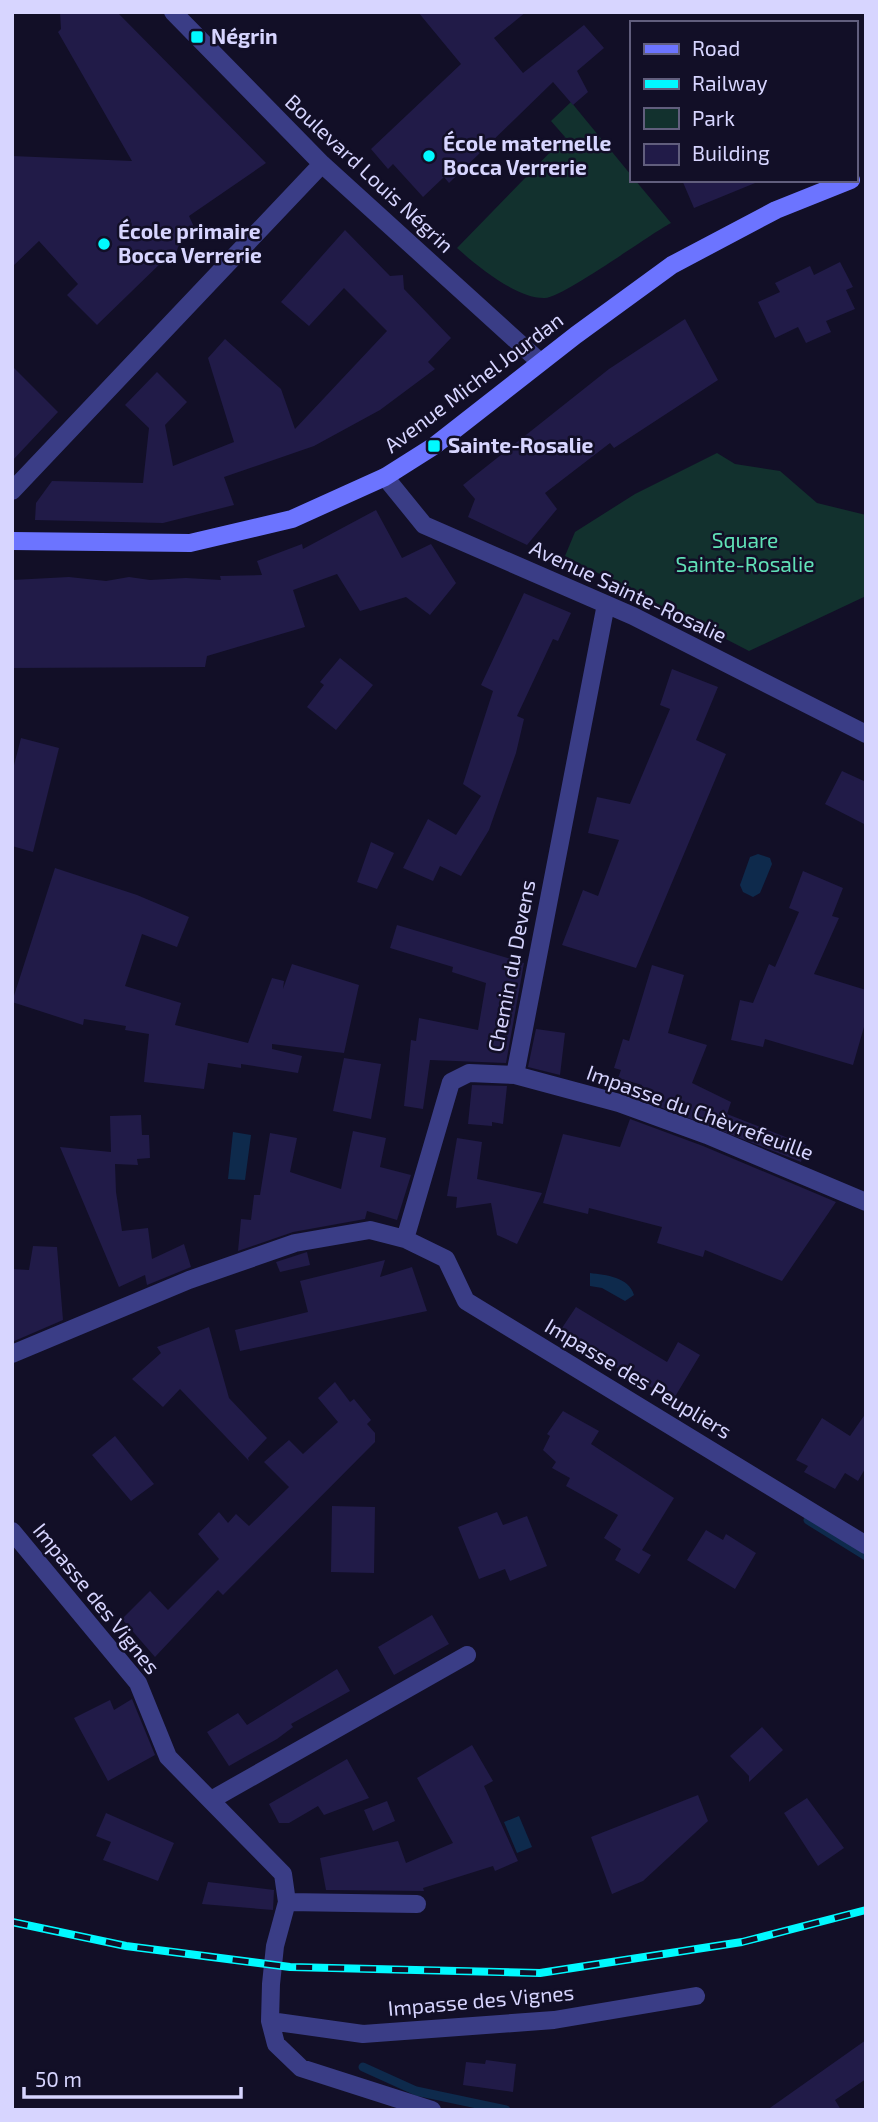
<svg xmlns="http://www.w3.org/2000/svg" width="878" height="2122" font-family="'Exo 2',sans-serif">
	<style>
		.green { fill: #12312e }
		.water { fill: #0e2a4c }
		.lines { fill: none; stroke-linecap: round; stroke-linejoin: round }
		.stream { stroke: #0e2a4c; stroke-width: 9 }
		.building { fill: #211b48 }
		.street { stroke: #3a3d86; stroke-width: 18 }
		.secondary { stroke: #6c74ff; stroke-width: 18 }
		.rail-casing { stroke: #01f9ff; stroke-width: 8 }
		.rail { stroke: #120f27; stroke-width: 5; stroke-dasharray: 16; stroke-linecap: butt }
		.poi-dot { fill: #01f9ff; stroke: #120f27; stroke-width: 2.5 }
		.labels { text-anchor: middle; stroke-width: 5; stroke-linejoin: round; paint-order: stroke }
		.poi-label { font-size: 21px; font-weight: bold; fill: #d7d5ff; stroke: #120f27; text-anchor: start }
		.street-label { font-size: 21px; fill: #d7d5ff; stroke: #120f27 }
		.park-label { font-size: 21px; fill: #60e1b7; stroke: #120f27 }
	</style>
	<rect width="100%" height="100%" fill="#120f27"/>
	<!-- green -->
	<path class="green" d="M571 102 631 175V180H635L671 223C647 236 564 297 545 298 517 299 477 266 457 248L565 137 551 121Z
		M717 453 735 464 780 471 817 503 866 515V596L749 651 565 556 575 532 635 494Z"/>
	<!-- water -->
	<path class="water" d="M758 854 770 858 772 864 760 893 753 897 743 892 740 885 750 857Z
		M233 1132 251 1135 245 1180 228 1179Z
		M590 1273C606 1275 629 1277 634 1295L625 1301 602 1288 590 1286Z
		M519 1816 532 1847 517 1853 504 1822Z"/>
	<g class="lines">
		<!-- stream -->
		<path class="stream" d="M808 1520 866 1556
			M363 2067 416 2091 506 2110"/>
	</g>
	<!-- building -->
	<path class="building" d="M60 12H117L266 163 189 216 195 229 178 247 175 258 165 259 97 325 67 295 78 284 39 241 12 267V156L132 161 58 32 61 29Z
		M418 12H526L494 38 523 73 584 25 604 48 577 71 588 92 573 105 553 82 449 183 444 177 423 197 393 164 388 169 371 149 461 64Z
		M682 180H760V181L694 208Z
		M345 230 390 276 403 275 404 289 451 338 428 362 435 369 380 410 314 446 224 477 234 505 163 523 35 520 36 503 52 481 143 483 149 428 125 405 157 372 187 402 165 425 173 466 234 442 208 358 225 339 281 389 295 429 387 331 344 288 309 326 281 302Z
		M840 262 853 287 846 290 855 309 826 321 831 332 806 343 798 327 775 338 758 302 780 292 775 283 810 266 814 275Z
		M685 319 718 380 614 448 610 443 545 493 557 509 527 545 468 517 475 499 463 485 609 369Z
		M12 366 58 412 12 461Z
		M376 510 402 558 431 544 456 583 430 615 406 597 360 611 337 574 293 590 305 627 207 656 205 667 12 668V580L69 577 106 581 129 577 150 580 186 578 221 580 220 576 262 575 257 561 302 544 303 549Z
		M524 593 571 613 558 641 553 639 517 716 524 719 516 753 489 830 461 876 440 866 433 881 403 868 428 819 456 835 481 796 463 784 493 691 481 685Z
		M340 658 373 685 336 730 307 707 324 685 320 682Z
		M672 669 718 687 696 740 726 754 636 968 562 945 583 890 598 896 619 840 588 833 597 797 630 804 670 709 660 705Z
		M21 738 59 748 33 852 12 846V773Z
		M842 771 866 782V825L825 804Z
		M371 842 394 853 377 889 357 882Z
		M55 868 137 895 189 917 177 947 142 934 125 986 181 1003 175 1025 248 1043 272 978 284 981 283 989 292 964 359 985 344 1053 272 1044V1049L302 1056 298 1073 241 1064V1068L208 1063 204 1089 144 1082 149 1034 125 1030 126 1026 84 1019 83 1025 12 1002Z
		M803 871 843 888 832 916 839 918 814 974 866 990V1020L853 1065 765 1039 763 1047 731 1040 740 1000 753 1003 769 964 775 967 799 912 789 908Z
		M397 925 524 963 506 1063 430 1060 423 1109 404 1106 411 1040 416 1041 419 1018 478 1030 486 983 452 972 453 967 390 948Z
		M652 965 684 975 668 1033 707 1045 692 1083 731 1102 727 1114 806 1145 801 1162 637 1098 642 1085 618 1078 621 1070 614 1068 623 1039 629 1041Z
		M536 1029 565 1033 560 1075 528 1067Z
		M344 1058 381 1064 371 1119 333 1111Z
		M472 1085 507 1086 503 1124 492 1122V1126L468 1124Z
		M141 1115 142 1135H149L150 1158 137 1159 138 1165 115 1164 116 1192 122 1231 148 1228 152 1259 184 1244 191 1267 147 1285 145 1275 119 1287 60 1147 111 1152 110 1116Z
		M630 1119 703 1146 836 1202 782 1281 705 1250 703 1257 657 1243 662 1227 589 1208 588 1214 543 1203 563 1134 620 1147Z
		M353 1131 386 1138 380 1167 411 1175 397 1220 367 1211 365 1219 293 1232 238 1251 241 1219 251 1220 254 1195H260L270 1133 297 1138 290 1172 341 1189Z
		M457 1138 482 1142 477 1179 542 1193 517 1244 497 1235 491 1203 456 1208 457 1197 447 1196Z
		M33 1246 57 1247 63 1320 12 1342V1269L29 1270Z
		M307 1252 310 1265 280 1272 276 1262Z
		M385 1260 380 1277 412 1267 427 1311 240 1351 235 1330 308 1312 300 1281Z
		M576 1307 667 1362 678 1342 700 1355 673 1400 558 1334Z
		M209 1327 229 1398 267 1438 248 1458 249 1461 180 1389 163 1407 132 1379 161 1353 157 1347Z
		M335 1382 350 1402 354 1399 371 1420 367 1424 375 1433V1442L223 1595 218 1590 155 1657 122 1619 150 1591 168 1610 219 1559 198 1534 219 1512 228 1523 236 1514 249 1526 289 1487 264 1462 289 1440 303 1454 338 1422 318 1398Z
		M563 1411 599 1431 591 1444 674 1498 642 1550 651 1555 639 1574 615 1560 621 1549 604 1538 618 1515 566 1486 570 1478 552 1468 556 1462 543 1450 550 1436 547 1434Z
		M866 1413V1467L858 1481 845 1473 835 1489 804 1472 808 1466 796 1460 822 1418 850 1436Z
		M115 1436 154 1484 131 1501 92 1455Z
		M332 1506 375 1507 374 1573 331 1572Z
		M497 1512 503 1525 527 1516 547 1566 510 1581 505 1569 479 1579 458 1527Z
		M706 1530 723 1540 726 1534 756 1553 735 1589 687 1560Z
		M432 1615 449 1644 394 1675 378 1647Z
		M337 1669 350 1691 291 1724 293 1727 277 1739 229 1766 207 1732 238 1713 247 1725Z
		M132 1699 155 1755 108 1781 74 1718 110 1700 114 1710Z
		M762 1727 783 1750 749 1782V1776L730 1756Z
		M472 1745 493 1781 484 1786 518 1861 495 1871 493 1866 423 1888 424 1891 326 1890 320 1858 398 1841 406 1863 453 1843 417 1778Z
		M347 1759 369 1798 324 1815 318 1806 289 1823H279L269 1804Z
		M698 1795 708 1821 643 1881 612 1894 591 1837Z
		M807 1798 844 1848 818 1866 784 1813Z
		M387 1801 395 1821 373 1831 364 1810Z
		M106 1813 174 1843 158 1881 103 1860 111 1842 96 1836Z
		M208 1882 274 1890 273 1910 202 1904Z
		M866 2040V2079L835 2100 841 2110H767Z
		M486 2060 516 2064 513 2092 463 2085 466 2062 485 2064Z"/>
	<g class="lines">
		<!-- street -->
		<path class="street" d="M173 12 322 164 540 362
			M385 477 424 525 633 616 866 734
			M12 491 322 164
			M515 1075 619 1103 707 1135 866 1202
			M405 1239 451 1082 469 1073 515 1075 606 604
			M12 1354 189 1280 295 1243 370 1230 405 1239 446 1259 466 1301 866 1545
			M12 1531 138 1683 168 1757 283 1874 287 1902 275 1946 271 1984 270 2021 276 2044 301 2068 432 2110
			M211 1800 467 1655
			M287 1902 417 1904
			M270 2021 363 2034 554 2020 696 1996"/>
		<!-- secondary -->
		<path class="secondary" d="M12 541 190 543 292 519 385 477 434 446 576 335 672 265 776 210 851 180"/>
		<defs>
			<path id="rail" d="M12 1922 126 1946 290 1967 540 1973 742 1942 866 1910"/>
		</defs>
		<!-- rail casing -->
		<use href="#rail" class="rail-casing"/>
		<!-- rail -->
		<use href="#rail" class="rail"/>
	</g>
	<!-- markers -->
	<g class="poi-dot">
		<rect x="190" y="30" width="14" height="14" rx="3.5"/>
		<circle cx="429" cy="156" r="7"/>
		<circle cx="104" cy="244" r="7"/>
		<rect x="427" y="439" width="14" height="14" rx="3.5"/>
	</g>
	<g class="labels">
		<!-- poi labels -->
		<g class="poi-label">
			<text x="211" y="44">Négrin</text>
			<text x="443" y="151">École maternelle<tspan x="443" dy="24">Bocca Verrerie</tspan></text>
			<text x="118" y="239">École primaire<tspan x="118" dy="24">Bocca Verrerie</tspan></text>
			<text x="448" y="453">Sainte-Rosalie</text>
		</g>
		<!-- street labels -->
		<g class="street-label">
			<text transform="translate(369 174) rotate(43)" y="7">Boulevard Louis Négrin</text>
			<text transform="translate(474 383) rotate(-37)" y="7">Avenue Michel Jourdan</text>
			<text transform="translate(628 592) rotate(25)" y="7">Avenue Sainte-Rosalie</text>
			<text transform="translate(512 966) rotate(-79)" y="7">Chemin du Devens</text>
			<text transform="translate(700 1113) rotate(20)" y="7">Impasse du Chèvrefeuille</text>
			<text transform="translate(638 1379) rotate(31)" y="7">Impasse des Peupliers</text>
			<text transform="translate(96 1599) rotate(51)" y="7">Impasse des Vignes</text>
			<text transform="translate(481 2001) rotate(-5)" y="7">Impasse des Vignes</text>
		</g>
		<!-- park labels -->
		<g class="park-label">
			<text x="745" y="548">Square<tspan x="745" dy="24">Sainte-Rosalie</tspan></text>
		</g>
	</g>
	<!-- border -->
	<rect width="878" height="2122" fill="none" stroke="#d7d5ff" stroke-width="28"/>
	<!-- legend -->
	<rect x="630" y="21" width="228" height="161" fill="#120f27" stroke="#615e7d" stroke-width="2"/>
	<rect x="644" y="44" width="35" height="10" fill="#6c74ff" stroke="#615e7d" stroke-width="2"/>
	<text x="692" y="56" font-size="21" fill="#d7d5ff">Road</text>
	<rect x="644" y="79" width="35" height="10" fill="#01f9ff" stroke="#615e7d" stroke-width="2"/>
	<text x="692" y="91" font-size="21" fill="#d7d5ff">Railway</text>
	<rect x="644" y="108" width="35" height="21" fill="#12312e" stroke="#615e7d" stroke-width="2"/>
	<text x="692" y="126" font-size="21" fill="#d7d5ff">Park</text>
	<rect x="644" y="144" width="35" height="21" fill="#211b48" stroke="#615e7d" stroke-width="2"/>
	<text x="692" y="161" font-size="21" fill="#d7d5ff">Building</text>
	<!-- scale -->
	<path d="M24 2087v10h217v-10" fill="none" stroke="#d7d5ff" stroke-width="3.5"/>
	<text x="35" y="2087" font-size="21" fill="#d7d5ff" stroke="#120f27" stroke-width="5" paint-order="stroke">50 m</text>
</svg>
